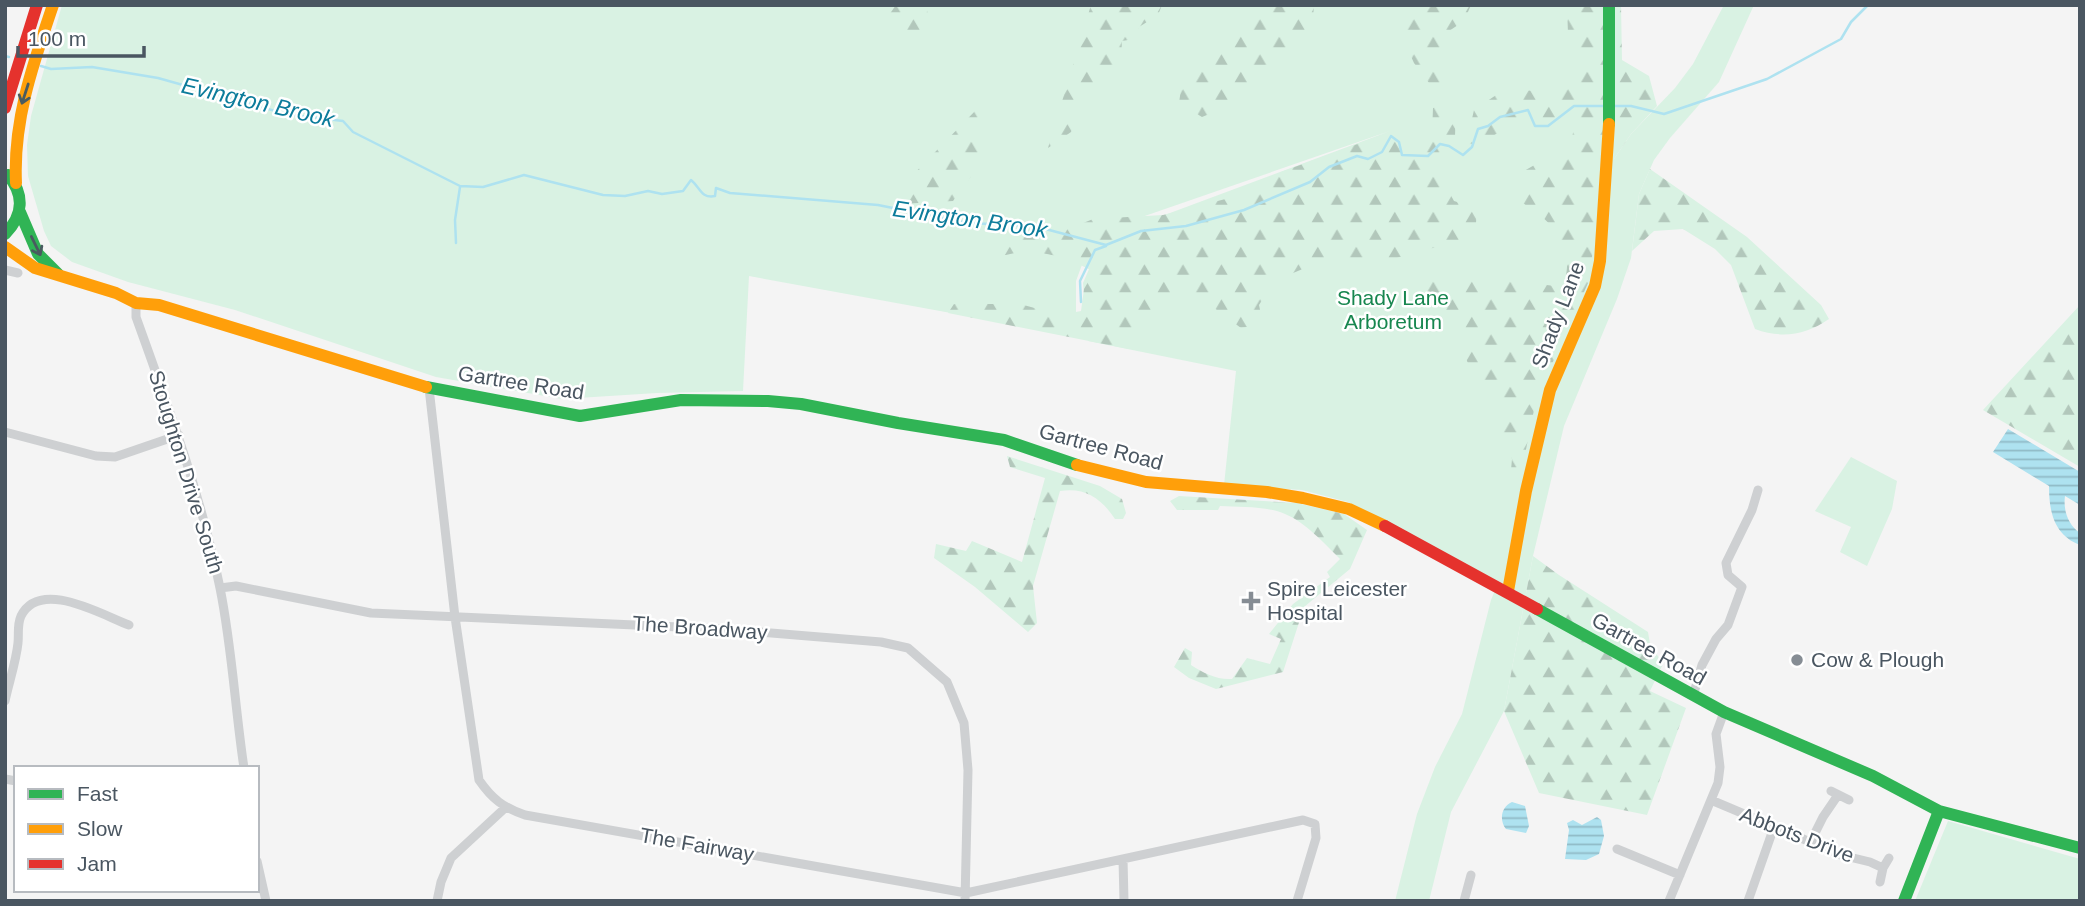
<svg xmlns="http://www.w3.org/2000/svg" width="2085" height="906" font-family="Arial,sans-serif">
	<style>
		.green { fill: #d9f2e3 }
		.forest { fill: url(#forest-firs) }
		.water { fill: url(#water-rules) }
		.lines { fill: none; stroke-linecap: round; stroke-linejoin: round }
		.stream { stroke: #aee2f0; stroke-width: 2.5 }
		.street { stroke: #ced0d2; stroke-width: 9 }
		.fast { stroke: #30b455; stroke-width: 12 }
		.slow { stroke: #ff9f0a; stroke-width: 12 }
		.jam { stroke: #e5322d; stroke-width: 12 }
		.oneway { stroke: #495b60 }
		.poi-dot { fill: #868d94; stroke: #fff; stroke-width: 2.5 }
		.labels { text-anchor: middle; stroke-width: 5; stroke-linejoin: round; paint-order: stroke }
		.park-label { font-size: 21px; fill: #17864f; stroke: #fff }
		.street-label { font-size: 21px; fill: #4a5661; stroke: #fff }
		.poi-label { font-size: 21px; fill: #4a5661; stroke: #fff; text-anchor: start }
		.water-label { font-size: 23px; font-style: italic; fill: #0c7c9b; stroke: #fff }
	</style>
	<defs>
		<pattern id="forest-firs" width="22" height="20" patternUnits="userSpaceOnUse" patternTransform="scale(1.75)"><rect width="22" height="20" fill="#d9f2e3"/><path d="M5 1l3.5 6h-7zM16 11l3.5 6h-7z" fill="#b2c7bb"/></pattern>
		<pattern id="water-rules" width="6" height="5" patternUnits="userSpaceOnUse" patternTransform="scale(1.75)"><rect width="6" height="5" fill="#aee2f0"/><path d="M0 2.5h6" fill="none" stroke="#90bac6"/></pattern>
	</defs>
	<rect width="100%" height="100%" fill="#f4f4f4"/>
	<!-- green -->
	<path class="green" d="M62 5H1597L1614 159 1631 134 1675 88 1693 64 1724 5H1754L1719 82 1670 138 1654 160 1639 194 1631 258 1617 299 1564 426 1533 556 1504 711 1451 812 1429 901H1395L1417 814 1435 767 1462 714 1491 600 1498 583 1348 502 1302 490 1224 485 1236 371 1088 341 1083 283 1096 253 1111 235 1390 131 1110 228 1087 251 1076 281V336L749 276 743 391 657 393 562 399 436 377 235 310 128 282 72 262 51 246 44 231 28 176 27 145 31 116Z
		M1851 457 1897 481 1892 509 1867 566 1840 552 1851 527 1815 511Z
		M1948 821 2080 859V901H1915Z"/>
	<!-- forest -->
	<path class="forest" d="M896 5H928L927 11 934 27 927 42H914L905 27 893 21 889 15Z
		M1091 5H1162L1158 15 1139 27 1134 39 1122 41 1121 57 1086 100 1071 132 1048 148Z
		M1257 5H1314L1312 31 1272 79 1241 101 1202 117 1179 103 1184 68 1225 47 1257 8Z
		M1414 5H1471L1464 21 1440 37 1449 80 1432 87 1414 63 1394 19Z
		M1567 5H1621L1622 60 1649 76 1657 106 1631 134 1614 159 1598 218 1588 283 1536 400 1521 474 1511 470 1512 459 1499 430V406L1472 372 1448 319 1417 303 1423 290 1435 278 1479 277 1563 287C1565 281 1567 272 1567 266 1567 234 1541 212 1515 199L1524 171 1571 144 1576 116 1550 120 1520 119 1488 139 1439 153V174L1454 201 1477 208 1476 223 1469 238 1375 264 1317 263 1274 281 1259 305 1263 324 1241 328 1198 296 1177 293 1151 318 1129 349 948 313 954 304H1020L1060 315 1081 311 1084 289 1094 272C1073 260 1047 251 1023 252 1005 253 1002 260 984 251L1050 224 1076 226 1093 219 1163 215 1245 194 1281 172 1374 138 1432 135 1433 108 1456 100 1455 137 1469 132 1474 110 1505 89 1536 91 1569 83 1580 72 1568 34Z
		M977 109 990 117 983 130V160L953 201 901 204V187Z
		M1650 169 1747 237 1821 305 1829 319C1806 335 1782 339 1755 329L1731 265 1715 249 1683 229 1654 231 1632 251 1639 194Z
		M2080 305V467L1983 410Z
		M1007 456 1100 486 1122 499 1126 513 1123 519H1115C1101 498 1085 487 1060 491L1033 586 1037 623 1028 632 975 587 934 558 936 544 966 551 972 541 1022 562 1045 478 1010 467Z
		M1179 496 1297 503 1344 514 1367 530 1350 569 1304 607 1283 672 1216 689 1189 678 1174 667 1185 648 1192 652 1191 665C1203 673 1217 680 1232 679L1247 658 1270 664 1281 639 1269 634 1293 604 1330 577 1327 572 1340 559C1325 544 1305 522 1285 514 1266 506 1240 507 1220 506L1218 510H1177L1170 501Z
		M1533 556 1559 575 1648 632 1650 644 1663 664 1650 691 1686 708 1647 815 1539 793 1504 711Z"/>
	<!-- water -->
	<path class="water" d="M2008 429 2080 472V505L2065 496C2063 510 2068 525 2080 533V545C2054 535 2049 512 2049 486L1993 452Z
		M1512 802 1525 806 1529 826 1526 833 1506 829C1499 820 1501 807 1512 802Z
		M1597 817 1601 820 1604 836 1599 854 1586 860 1565 859 1569 830 1567 823 1573 820 1582 825Z"/>
	<g class="lines">
		<!-- stream -->
		<path class="stream" d="M5 56 9 57
			M41 66 51 69 92 67 158 78 286 114 343 121 353 132 460 186 483 187 524 175 603 195 625 196 648 191 662 194 683 191 691 180C700 187 701 199 715 196L716 188 730 193 878 205 968 223 1034 226 1106 245 1141 231 1186 226 1244 210 1310 182 1329 167 1357 156 1368 159 1382 152 1391 136 1399 142 1402 155 1428 156 1440 144 1449 146 1463 155 1472 147 1478 129 1488 126 1500 117 1528 110 1535 126H1548L1574 106H1604
			M1614 106H1631L1664 114 1767 79 1841 39 1851 22 1868 5
			M456 243 455 220 460 187
			M1081 302 1080 281 1095 250 1106 246"/>
		<!-- street -->
		<path class="street" d="M5 270 18 273
			M136 303V317C168 406 201 495 220 588 232 647 235 708 244 768
			M429 388 455 617 479 780C492 799 504 808 525 815L966 893 1303 820 1315 824 1316 838 1297 901
			M5 432 96 456 115 457 179 435
			M220 588 236 586 371 613 723 629 881 642 908 648 947 682 964 723 968 770 965 901
			M1693 696 1702 665 1716 639 1728 625 1742 587 1728 575 1726 563 1752 510 1758 490
			M5 701C9 682 16 662 18 643 19 633 17 625 21 616 40 578 102 615 129 625
			M5 779 16 781
			M1831 791 1849 800
			M1711 800 1841 855 1870 862 1883 868
			M1810 843 1823 817 1838 795
			M1617 849 1680 875
			M1123 859 1124 901
			M257 861 266 901
			M1880 882 1883 868 1889 858
			M437 901 441 882 451 858 505 808
			M1464 901 1471 875
			M1669 901 1718 783 1720 767 1716 734 1724 712
			M1748 901 1774 827"/>
		<!-- fast -->
		<path class="fast" d="M1609 124V5
			M20 212 38 254 58 274
			M5 234C23 216 25 195 8 175
			M426 387 580 416 681 400 768 401 801 404 898 423 1004 440 1077 465
			M1537 609 1724 712 1873 776 1939 811 2080 848
			M1904 901 1939 811"/>
		<!-- slow -->
		<path class="slow" d="M16 183C13 120 33 64 53 5
			M5 247 35 268 116 293 136 303 159 305 426 387
			M1077 465 1146 482 1267 492 1303 498 1349 509 1385 526
			M1508 591 1526 491 1550 390 1595 286 1600 261 1609 124"/>
		<!-- jam -->
		<path class="jam" d="M5 108 37 5
			M1385 526 1537 609"/>
	</g>
	<!-- one-way arrows -->
	<defs><path id="oneway-shaft" d="M-6 0H5M1.5-3L5.5 0L1.5 3" fill="none" stroke-width="1.6" stroke-linecap="round" stroke-linejoin="round" transform="scale(1.75)"/></defs>
	<g class="oneway">
		<use href="#oneway-shaft" transform="translate(25 94) rotate(108)"/>
		<use href="#oneway-shaft" transform="translate(36 246) rotate(64)"/>
	</g>
	<!-- markers -->
	<g class="poi-dot">
		<path d="M1247.5 590.5h7v7h7v7h-7v7h-7v-7h-7v-7h7z"/>
		<circle cx="1797" cy="660" r="7"/>
	</g>
	<g class="labels">
		<!-- park labels -->
		<g class="park-label">
			<text x="1393" y="305">Shady Lane<tspan x="1393" dy="24">Arboretum</tspan></text>
		</g>
		<!-- street labels -->
		<g class="street-label">
			<text transform="translate(1558 315) rotate(-69)" y="7">Shady Lane</text>
			<text transform="translate(521 383) rotate(9)" y="7">Gartree Road</text>
			<text transform="translate(1101 447) rotate(15)" y="7">Gartree Road</text>
			<text transform="translate(186 472) rotate(73)" y="7">Stoughton Drive South</text>
			<text transform="translate(700 628) rotate(4)" y="7">The Broadway</text>
			<text transform="translate(1649 649) rotate(29)" y="7">Gartree Road</text>
			<text transform="translate(1797 835) rotate(21)" y="7">Abbots Drive</text>
			<text transform="translate(697 845) rotate(10)" y="7">The Fairway</text>
		</g>
		<!-- poi labels -->
		<g class="poi-label">
			<text x="1267" y="596">Spire Leicester<tspan x="1267" dy="24">Hospital</tspan></text>
			<text x="1811" y="667">Cow &amp; Plough</text>
		</g>
		<!-- water labels -->
		<g class="water-label">
			<text transform="translate(258 102) rotate(13)" y="8">Evington Brook</text>
			<text transform="translate(970 219) rotate(8)" y="8">Evington Brook</text>
		</g>
	</g>
	<!-- border -->
	<rect width="2085" height="906" fill="none" stroke="#4a5661" stroke-width="14"/>
	<!-- legend -->
	<rect x="14" y="766" width="245" height="126" fill="#ffffff" stroke="#b7bbc0" stroke-width="2"/>
	<rect x="28" y="789" width="35" height="10" fill="#30b455" stroke="#b7bbc0" stroke-width="2"/>
	<text x="77" y="801" font-size="21" fill="#4a5661">Fast</text>
	<rect x="28" y="824" width="35" height="10" fill="#ff9f0a" stroke="#b7bbc0" stroke-width="2"/>
	<text x="77" y="836" font-size="21" fill="#4a5661">Slow</text>
	<rect x="28" y="859" width="35" height="10" fill="#e5322d" stroke="#b7bbc0" stroke-width="2"/>
	<text x="77" y="871" font-size="21" fill="#4a5661">Jam</text>
	<!-- scale -->
	<path d="M18 46v10h126v-10" fill="none" stroke="#4a5661" stroke-width="3.5"/>
	<text x="28" y="46" font-size="21" fill="#4a5661" stroke="#ffffff" stroke-width="5" paint-order="stroke">100 m</text>
</svg>
